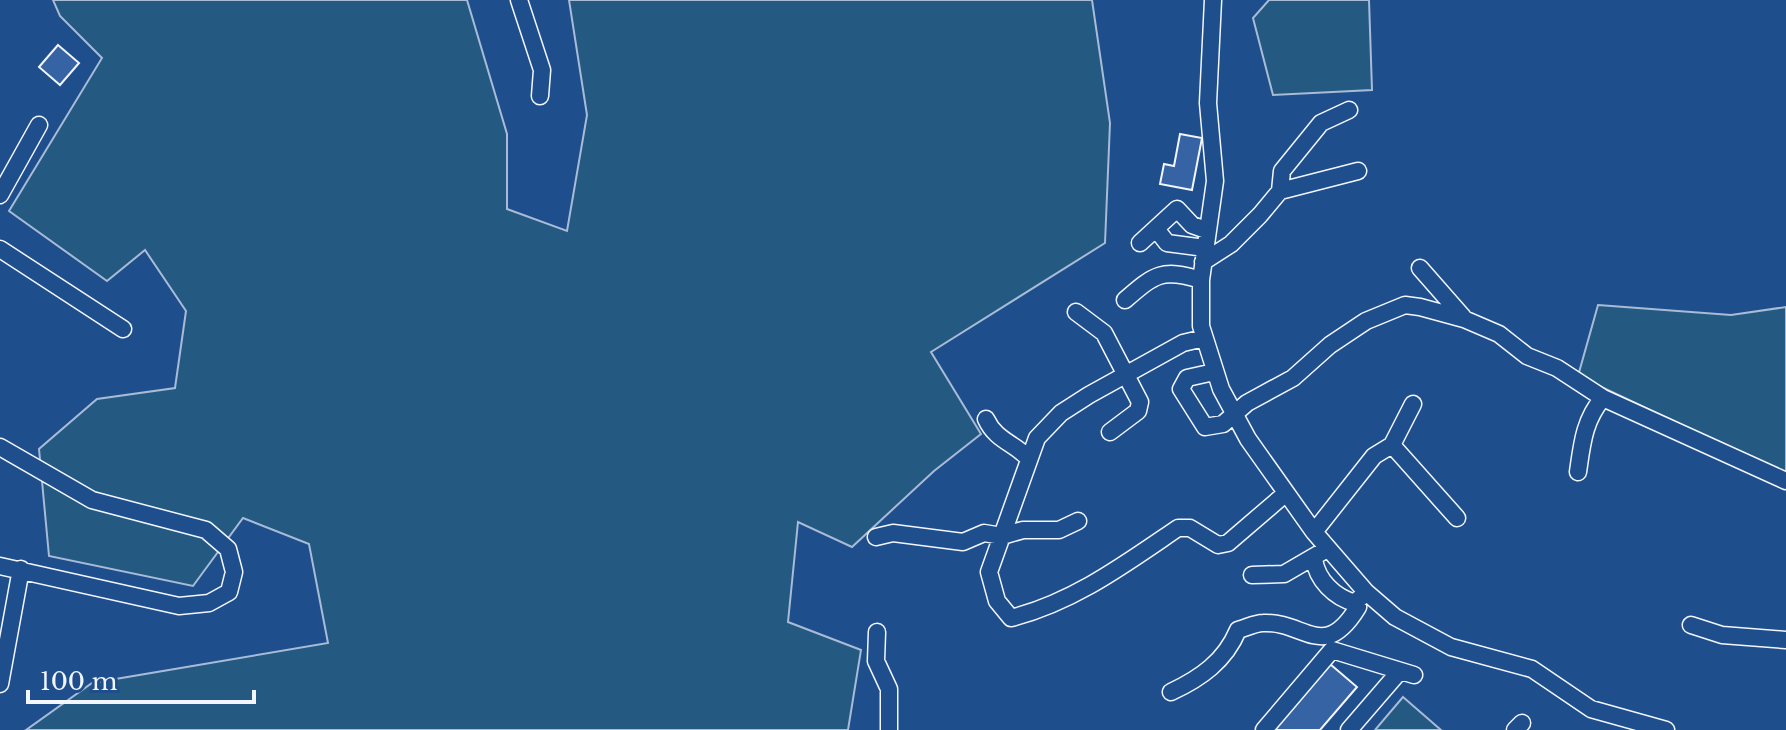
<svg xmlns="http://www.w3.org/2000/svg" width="1786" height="730" font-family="'Libre Baskerville',serif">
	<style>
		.green { fill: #245a82; stroke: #a8bbd7; stroke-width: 2 }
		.building { fill: #3563a3; stroke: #f2f6ff; stroke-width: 2 }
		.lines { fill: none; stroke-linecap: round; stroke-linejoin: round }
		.minor-casing { stroke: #f2f6ff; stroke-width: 19 }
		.minor { stroke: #1f4e8c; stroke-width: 16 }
	</style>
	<rect width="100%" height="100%" fill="#1f4e8c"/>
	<!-- green -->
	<path class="green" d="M53 0H467L507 134V209L567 231 587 115 569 0H1092L1110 123 1105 243 931 352 981 434 934 471 852 547 798 522 788 622 861 650 848 730H26L92 683 328 643 309 544 243 518 193 586 49 556 39 449 97 399 175 388 186 311 145 250 107 281 9 211 102 58 60 16Z
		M1269 0H1369L1372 90 1273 95 1253 18Z
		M1598 305 1731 315 1786 307V474L1578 376Z
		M1403 697 1441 730H1375Z"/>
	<!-- building -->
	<path class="building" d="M58 45 79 63 60 85 39 67Z
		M1180 134 1202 138 1192 190 1160 184 1164 164 1174 166Z
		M1330 664 1357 687 1320 730H1274Z"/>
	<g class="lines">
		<defs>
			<path id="minor" d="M519 0 542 70 540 96
				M1213 0 1208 103 1215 181 1201 280V326L1221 389 1248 439 1314 532 1366 592 1395 617 1451 647 1532 669 1591 709 1666 730
				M1280 191 1358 171
				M0 195 39 125
				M1157 230 1167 243 1205 248
				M1140 243 1177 209 1192 225 1206 230
				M0 249 123 329
				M1203 262 1231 244 1260 215 1280 191 1282 171 1321 123 1349 110
				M1420 268 1463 317
				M1125 300C1155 274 1162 268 1201 280
				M1076 312 1104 333 1140 402 1138 411 1110 432
				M1204 338 1183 343 1089 395 1061 413 1037 438 989 572 997 601 1011 618C1074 602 1125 564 1178 528H1190L1218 545 1228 543 1285 494
				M1214 372 1187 378 1181 389 1205 427 1223 424 1247 403 1293 378 1330 345 1366 321 1405 305 1420 307 1464 319 1499 334 1527 356 1557 368 1603 398 1786 481
				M986 419C996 441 1015 443 1029 459
				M1392 445 1457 518
				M0 447 92 500 206 530 228 549 234 572 229 592 209 603 179 606 0 566
				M1578 472C1582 444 1584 420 1603 398
				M1314 532 1374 456 1392 445 1413 404
				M876 537 893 533 963 542 984 533 1002 536 1023 530H1059L1078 521
				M1314 559C1317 580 1334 597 1355 603L1362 596
				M1252 575 1284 574 1327 549
				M1691 625 1722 635 1786 640
				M877 632 876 661 889 689V730
				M0 684 21 569
				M1171 692C1201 678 1225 661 1238 630 1246 628 1255 623 1263 623 1305 621 1324 663 1358 607L1355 603
				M1264 730 1332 650 1414 675
				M1349 730 1399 672
				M1515 730 1522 723"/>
		</defs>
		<!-- minor casing -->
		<use href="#minor" class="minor-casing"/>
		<!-- minor -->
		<use href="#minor" class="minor"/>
	</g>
	<!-- scale -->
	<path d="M28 690v12h226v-12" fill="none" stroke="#f2f6ff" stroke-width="4"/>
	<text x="40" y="690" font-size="24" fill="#f2f6ff" stroke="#1f4e8c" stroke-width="6" paint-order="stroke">100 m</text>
</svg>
